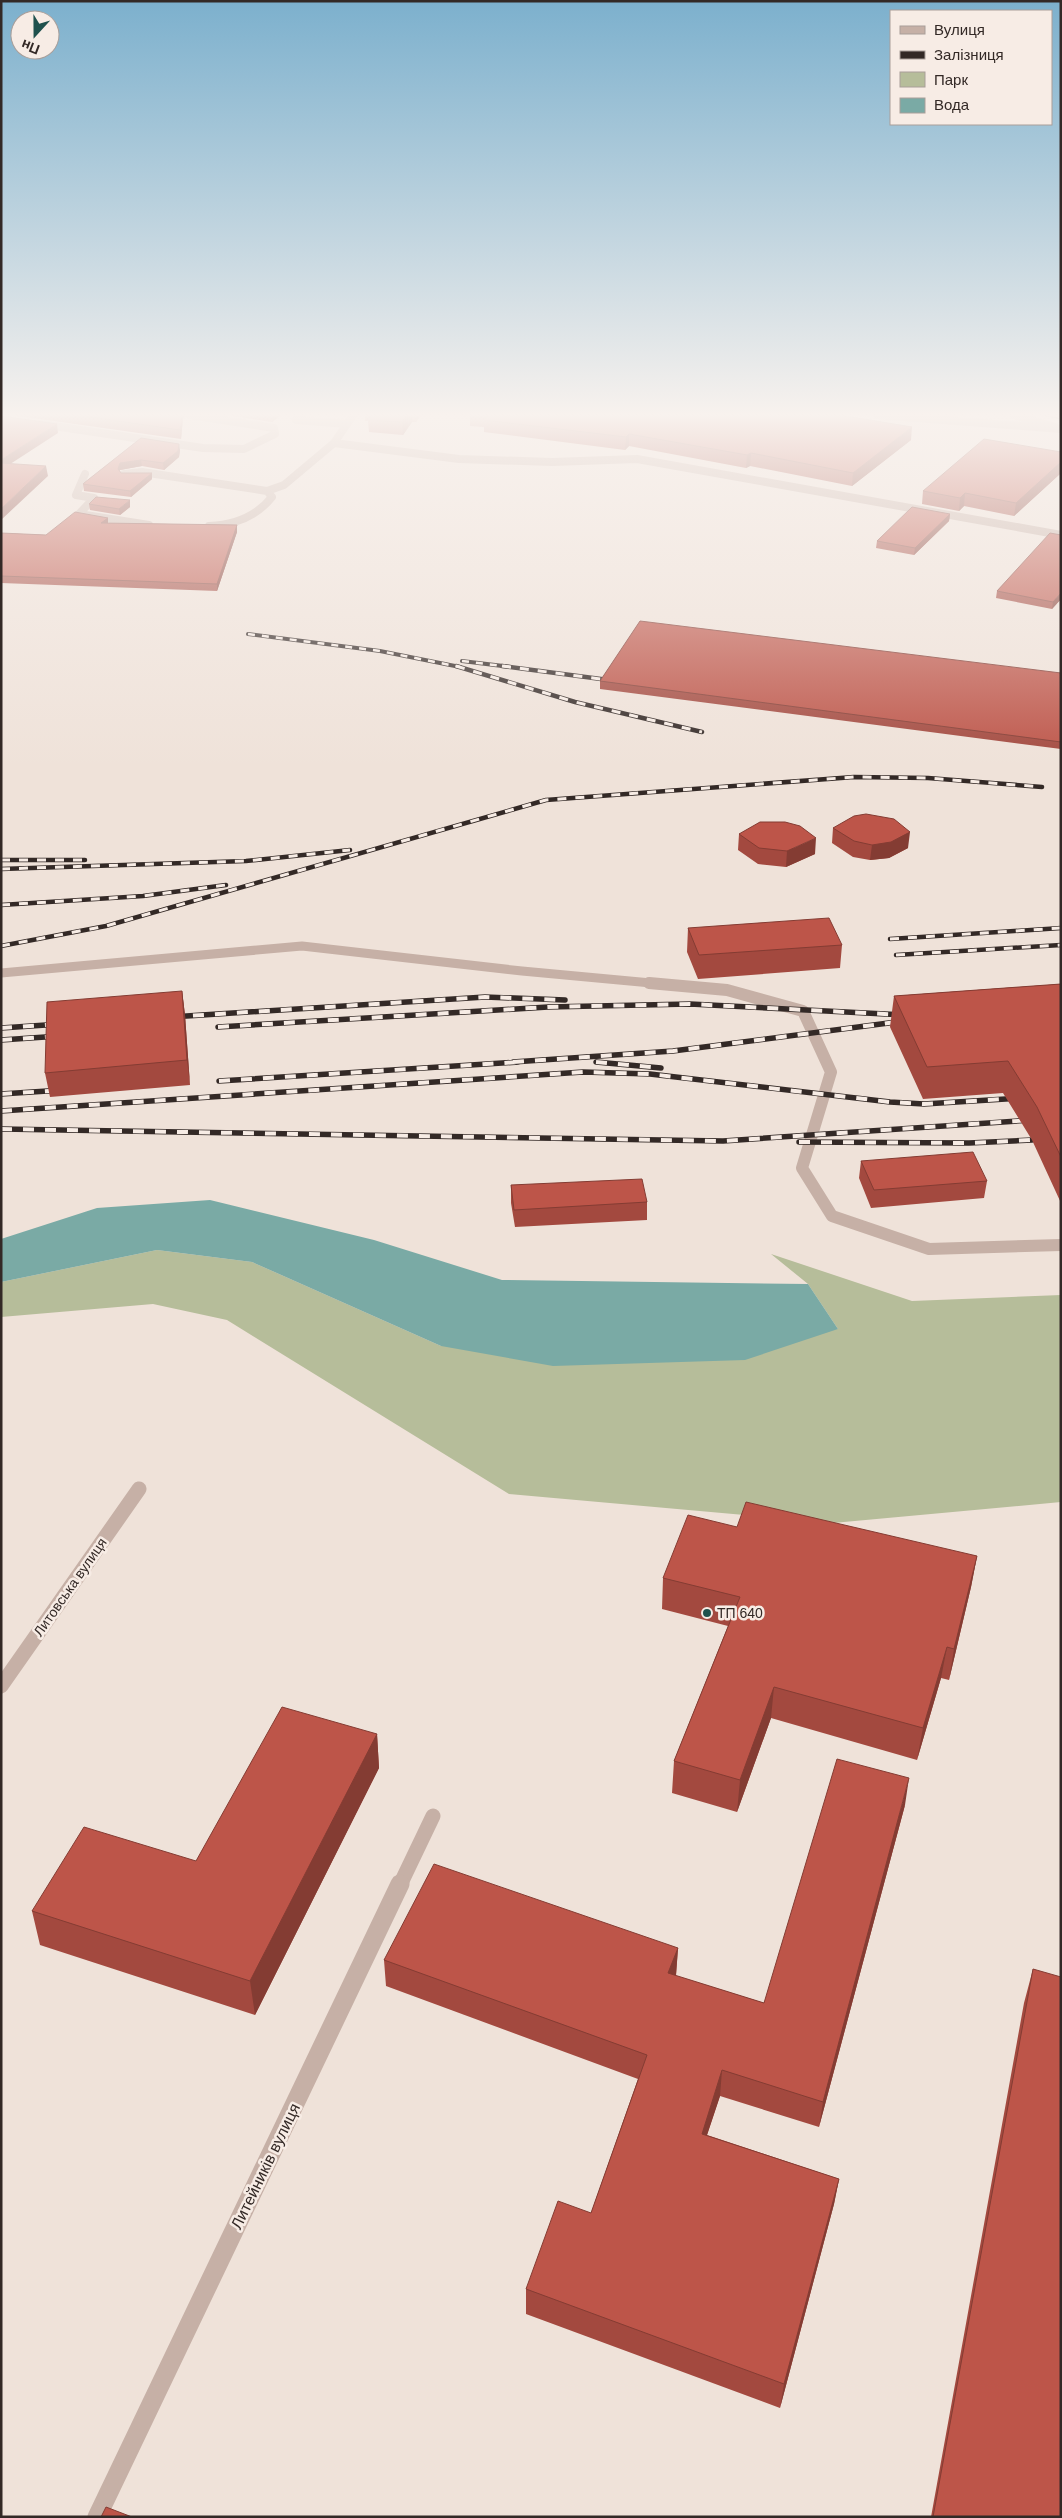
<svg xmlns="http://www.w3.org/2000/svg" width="1062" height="2518" font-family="Arial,sans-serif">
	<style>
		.green { fill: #b6bd9a }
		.water { fill: #7aaaa5 }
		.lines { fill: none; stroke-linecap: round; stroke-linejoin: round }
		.service-far2 { stroke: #c6b0a6; stroke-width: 8 }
		.service-far1 { stroke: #c6b0a6; stroke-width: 9 }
		.service { stroke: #c6b0a6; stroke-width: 12 }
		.minor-far2 { stroke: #c6b0a6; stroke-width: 8 }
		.minor-far1 { stroke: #c6b0a6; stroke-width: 15 }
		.minor { stroke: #c6b0a6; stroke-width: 19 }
		.tram { stroke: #332926; stroke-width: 1 }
		.rail-far2-casing { stroke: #332926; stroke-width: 4 }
		.rail-far1-casing { stroke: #332926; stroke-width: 4.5 }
		.rail-casing { stroke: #332926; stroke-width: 5.5 }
		.rail-far2 { stroke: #f7ece5; stroke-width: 2.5; stroke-dasharray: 7; stroke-linecap: butt }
		.rail-far1 { stroke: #f7ece5; stroke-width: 3; stroke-dasharray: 9; stroke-linecap: butt }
		.rail { stroke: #f7ece5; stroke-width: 4; stroke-dasharray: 11; stroke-linecap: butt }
		.wall { fill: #a3493f }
		.shaded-wall { fill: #843c33 }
		.building { fill: #bd5549; stroke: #843c33 }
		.poi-dot { fill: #1f514d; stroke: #f7ece5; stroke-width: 2 }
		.labels { text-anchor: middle; stroke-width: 5; stroke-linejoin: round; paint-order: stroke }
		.street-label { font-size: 14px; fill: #332926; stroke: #f7ece5 }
		.poi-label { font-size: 14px; fill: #332926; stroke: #f7ece5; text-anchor: start }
		.near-street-label { font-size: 16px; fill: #332926; stroke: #f7ece5 }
	</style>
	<rect width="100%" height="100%" fill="#efe2d9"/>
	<!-- green -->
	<path class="green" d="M157 1250 252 1262 441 1346 838 1329 808 1284 771 1254 912 1301 1061 1295V1502L833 1523 509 1494 227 1320 153 1304 1 1317V1282Z"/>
	<!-- water -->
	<path class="water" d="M210 1200 374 1240 502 1280 808 1284 838 1329 745 1360 553 1366 441 1346 252 1262 157 1250 1 1282V1239L97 1208Z"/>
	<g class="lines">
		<!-- service-far2 -->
		<path class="service-far2" d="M300 415 296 420 347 424
			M877 415 1061 429
			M40 424 203 448 244 449 275 434 274 428 190 415
			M85 474 76 495 94 498 79 514 149 525
			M124 474 142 472 267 491 284 485 334 443
			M209 526C234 525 256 517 272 497L267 491"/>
		<!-- service-far1 -->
		<path class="service-far1" d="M1 973 302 946 522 971 662 984"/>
		<!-- service -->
		<path class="service" d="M649 983 727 990 803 1011 831 1072 802 1168 832 1216 929 1249 1061 1245"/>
		<!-- minor-far2 -->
		<path class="minor-far2" d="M353 415 334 443 459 459 552 462 637 459 1061 535
			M1014 415 1055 427"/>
		<!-- minor-far1 -->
		<path class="minor-far1" d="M1 1686 139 1489
			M400 1885 433 1816"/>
		<!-- minor -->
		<path class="minor" d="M97 2517 400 1884"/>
		<!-- tram -->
		<path class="tram" d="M1044 415 1061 419"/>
		<defs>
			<path id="rail-far2" d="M248 634 380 651 460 667
				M462 661 511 667"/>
			<path id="rail-far1" d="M456 666 575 702 702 732
				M502 666 616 681
				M1 860H85
				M1 869 246 861 350 850
				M1 905 143 896 226 885
				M890 939 1061 928
				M1 946 106 926 546 800 854 777 928 778 1042 787
				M896 955 1061 945"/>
			<path id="rail" d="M171 1017 485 997 565 1000
				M218 1027 548 1007 690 1004 905 1015
				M1 1028 61 1024
				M1 1040 60 1036
				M513 1062 673 1051 904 1021
				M596 1062 661 1068
				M219 1081 519 1062
				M1 1094 63 1090
				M1 1111 583 1072 650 1074 890 1102 924 1104 1021 1098
				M1 1129 723 1141 1061 1118
				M799 1142 969 1143 1032 1140"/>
		</defs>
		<!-- rail-far2 casing -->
		<use href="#rail-far2" class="rail-far2-casing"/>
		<!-- rail-far1 casing -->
		<use href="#rail-far1" class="rail-far1-casing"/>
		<!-- rail casing -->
		<use href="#rail" class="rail-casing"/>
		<!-- rail-far2 -->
		<use href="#rail-far2" class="rail-far2"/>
		<!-- rail-far1 -->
		<use href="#rail-far1" class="rail-far1"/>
		<!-- rail -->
		<use href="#rail" class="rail"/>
	</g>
	<!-- wall -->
	<path class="wall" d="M12 415H185L183 418 181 439Z
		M228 415H281L272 422Z
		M365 415H421L416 422H412L403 435 369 432 368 421H365Z
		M470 415H839L911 440 852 486 750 466 746 468 629 446 625 450 484 432V427L470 426Z
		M141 438 180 450 179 457 164 470 142 466 120 470V471L121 473 152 479 131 497 84 491 83 484Z
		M1061 452V473L1014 516 964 506 959 511 922 504 923 491Z
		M89 504 130 507 120 515 90 510Z
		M950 514 949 521 914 555 876 548 877 541Z
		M108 518V523L237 525V532L217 591 1 583V533L46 535Z
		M997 591 1061 599 1052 609 996 598Z
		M1061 673V749L600 689V681Z
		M833 828 908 848 889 858 870 860 853 857 832 843Z
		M739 834 815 854 786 867 758 864 738 850Z
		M688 928 842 945 840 968 698 979 687 952Z
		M1061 984V1203L1032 1140 1003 1093 923 1099 890 1027 894 996Z
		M182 991 185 1015 190 1085 50 1097 45 1073Z
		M861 1161 987 1181 984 1198 871 1208 859 1178Z
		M511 1185 647 1202V1220L515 1227 511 1203Z
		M737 1527 977 1556 971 1587 949 1680 941 1678 917 1760 771 1718 737 1812 672 1793 674 1761 728 1626 662 1609 663 1578Z
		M377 1734 379 1768 255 2015 40 1945 32 1911 196 1861Z
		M905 1805 819 2127 720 2096 707 2135 839 2179 834 2204 780 2408 526 2314V2289L591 2213 638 2079 386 1986 384 1960 678 1948 676 1976 764 2003Z
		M1033 1969 1061 2517H931L1024 2003Z"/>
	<!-- shaded-wall -->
	<path class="shaded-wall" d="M182 415H185L183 418 181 439 180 430Z
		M272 415H281L272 422Z
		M407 415H412V422L403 435 402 422Z
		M416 415H421L416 422Z
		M57 424 58 433 1 470V460Z
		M912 427 911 440 852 486 853 473Z
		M629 434V446L625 450 626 437Z
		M179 444 180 450 179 457 164 470 163 463Z
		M751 453 750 466 746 468 747 455Z
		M141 460 142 466 120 470 119 475 118 469 120 463Z
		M1061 462V473L1014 516 1016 503Z
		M46 466 48 476 1 520V509Z
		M152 473V479L131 497 130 491Z
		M965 493 964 506 959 511 960 498Z
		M130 500V507L120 515 119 509Z
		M950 514 949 521 914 555 915 548Z
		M108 518V525L101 523Z
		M237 525V532L217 591V584Z
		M1061 593V599L1052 609 1053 602Z
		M910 832 908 848 889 858 870 860 872 845Z
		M816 838 815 854 786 867 787 851Z
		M182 991 185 1015 190 1085 187 1060Z
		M977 1556 971 1587 949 1680 954 1649Z
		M947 1647 941 1678 917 1760 923 1728Z
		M774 1687 771 1718 737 1812 740 1780Z
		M377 1734 379 1768 255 2015 250 1981Z
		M909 1778 905 1805 819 2127 823 2102Z
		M678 1948 676 1974 666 1999 668 1973Z
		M722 2070 720 2096 699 2159 702 2134Z
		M839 2179 834 2204 780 2408 784 2384Z"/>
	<!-- building -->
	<path class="building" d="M77 415H182L180 430Z
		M372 415H407L402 422 368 420Z
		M489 415H839L912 427 853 473 751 453 747 455 629 434 626 437 484 420Z
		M1 416 57 424 1 460Z
		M141 438 179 444 178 451 163 463 141 460 120 463 118 469 121 473H152L130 491 83 484 84 483Z
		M984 439 1061 452V462L1016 503 965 493 960 498 923 491Z
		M1 463 46 466 1 509Z
		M96 497 130 500 119 509 89 504Z
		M912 507 950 514 915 548 877 541Z
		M75 512 108 518 101 523 237 525 217 584 1 576V533L46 535Z
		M1050 533 1061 535V593L1053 602 997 591Z
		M640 621 1061 673V742L600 681Z
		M866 814 894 819 910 832 891 842 872 845 854 841 833 828 854 816Z
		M760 822H785L800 826 816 838 787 851 759 848 739 834Z
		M829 918 842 945 699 955 688 928Z
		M1061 984V1157L1037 1107 1008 1061 927 1067 894 996Z
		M182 991 187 1060 45 1073 47 1002Z
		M973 1152 987 1181 874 1190 861 1161Z
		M642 1179 647 1202 514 1210 511 1185Z
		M746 1502 977 1556 954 1649 947 1647 923 1728 774 1687 740 1780 674 1761 740 1597 663 1578 688 1515 737 1527Z
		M282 1707 377 1734 250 1981 32 1911 84 1827 196 1861Z
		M837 1759 909 1778 823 2102 722 2070 702 2134 839 2179 784 2384 526 2289 558 2201 591 2213 647 2055 384 1960 434 1864 678 1948 668 1973 764 2003Z
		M1033 1969 1061 1977V2517H933Z
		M106 2507 132 2517H101Z"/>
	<!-- sky -->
	<linearGradient id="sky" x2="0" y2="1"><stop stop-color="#7cb0cd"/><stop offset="0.54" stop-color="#f8f2ee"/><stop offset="1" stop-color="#f8f2ee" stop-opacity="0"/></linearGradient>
	<rect width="1062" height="768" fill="url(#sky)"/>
	<!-- markers -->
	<circle class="poi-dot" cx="707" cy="1613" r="5"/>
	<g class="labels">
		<!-- street labels -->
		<g class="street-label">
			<text transform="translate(70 1587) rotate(-55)" y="5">Литовська вулиця</text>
		</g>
		<!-- poi labels -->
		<g class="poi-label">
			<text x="717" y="1618">ТП 640</text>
		</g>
		<!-- near-street labels -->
		<g class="near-street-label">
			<text transform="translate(265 2166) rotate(-64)" y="6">Литейників вулиця</text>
		</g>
	</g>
	<!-- border -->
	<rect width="1062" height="2518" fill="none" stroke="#332926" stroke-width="5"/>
	<!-- legend -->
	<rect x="890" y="10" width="162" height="115" fill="#f7ece5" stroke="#a99e99"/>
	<rect x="900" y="26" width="25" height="8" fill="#c6b0a6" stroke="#a99e99"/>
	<text x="934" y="35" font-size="15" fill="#332926">Вулиця</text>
	<rect x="900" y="51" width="25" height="8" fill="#332926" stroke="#a99e99"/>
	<text x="934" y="60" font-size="15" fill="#332926">Залізниця</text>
	<rect x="900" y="72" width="25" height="15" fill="#b6bd9a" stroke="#a99e99"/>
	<text x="934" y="85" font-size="15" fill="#332926">Парк</text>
	<rect x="900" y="98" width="25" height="15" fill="#7aaaa5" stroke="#a99e99"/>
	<text x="934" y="110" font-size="15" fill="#332926">Вода</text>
	<!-- north arrow -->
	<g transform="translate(35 35) rotate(201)"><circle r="24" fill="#f7ece5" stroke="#a99e99"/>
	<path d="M0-4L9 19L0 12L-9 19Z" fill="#1f514d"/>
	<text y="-8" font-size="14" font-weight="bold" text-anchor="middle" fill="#332926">Пн</text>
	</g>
</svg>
